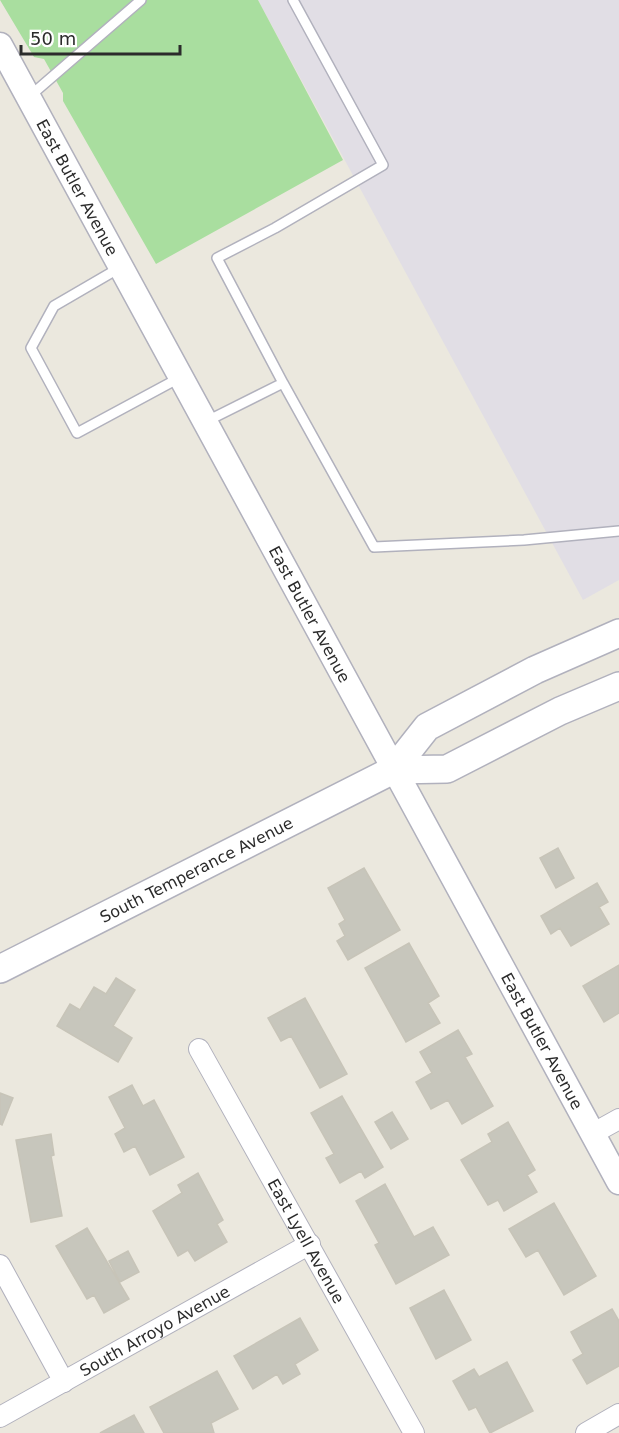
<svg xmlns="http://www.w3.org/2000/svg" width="619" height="1433" font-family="'DejaVu Sans',sans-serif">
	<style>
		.industrial { fill: #e1dee5 }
		.green { fill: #a9de9f }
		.building { fill: #c7c6bc; stroke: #c7c4b8; stroke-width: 1.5 }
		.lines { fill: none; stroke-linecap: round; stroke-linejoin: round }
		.service-casing { stroke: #b1b1bd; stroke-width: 12 }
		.minor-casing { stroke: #b1b1bd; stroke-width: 22 }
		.tertiary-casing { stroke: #b1b1bd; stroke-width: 27 }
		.secondary-casing { stroke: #b1b1bd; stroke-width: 30 }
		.service { stroke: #fff; stroke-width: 9 }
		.minor { stroke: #fff; stroke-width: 20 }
		.tertiary { stroke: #fff; stroke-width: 24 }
		.secondary { stroke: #fff; stroke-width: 27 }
		.labels { text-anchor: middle; stroke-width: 4.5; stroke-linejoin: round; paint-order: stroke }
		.street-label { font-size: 16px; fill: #2b2b2b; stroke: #fff }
	</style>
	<rect width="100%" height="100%" fill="#ebe8de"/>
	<!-- industrial -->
	<path class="industrial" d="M258 0H619V580L583 600Z"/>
	<!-- green -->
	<path class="green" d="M0 0H258L343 160 156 264 63 101V93L44 59 34 57Z"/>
	<!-- building -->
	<path class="building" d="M558 848 574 878 556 888 540 858Z
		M364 868 400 930 348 960 337 941 345 936 339 924 345 920 328 888Z
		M597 883 608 902 599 907 609 924 571 946 560 928 551 934 541 916Z
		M409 943 439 996 428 1003 440 1023 406 1042 365 968Z
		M619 965V1013L604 1022 583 986Z
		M116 978 135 990 113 1026 132 1038 118 1062 57 1026 70 1004 80 1010 94 987 106 994Z
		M305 998 347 1074 320 1088 291 1036 281 1041 268 1018Z
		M458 1030 472 1054 465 1057 493 1106 462 1124 448 1100 431 1109 416 1082 432 1073 420 1052Z
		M132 1085 143 1106 154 1100 184 1157 150 1175 135 1146 124 1152 115 1134 125 1128 109 1097Z
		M0 1093 13 1098 2 1125 0 1124Z
		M342 1096 383 1167 365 1178 361 1171 340 1183 326 1158 334 1154 311 1113Z
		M392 1112 408 1139 391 1149 375 1122Z
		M508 1122 535 1170 527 1175 537 1192 504 1211 498 1200 488 1205 461 1160 492 1142 488 1134Z
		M51 1134 54 1155 51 1156 62 1216 31 1222 16 1140Z
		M198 1173 223 1220 217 1224 227 1242 195 1261 188 1250 178 1256 153 1211 182 1193 178 1185Z
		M385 1184 414 1237 433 1227 449 1255 396 1284 375 1245 379 1243 356 1201Z
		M554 1203 596 1276 564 1295 538 1250 526 1257 509 1229Z
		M87 1228 129 1299 104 1313 94 1295 87 1299 56 1246Z
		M128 1251 139 1272 120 1282 109 1261Z
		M444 1290 471 1340 436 1359 410 1308Z
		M612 1309 619 1321V1366L587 1384 573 1360 583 1354 571 1332Z
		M300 1318 318 1350 295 1364 300 1374 283 1384 277 1374 253 1389 234 1356Z
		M507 1362 533 1411 490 1433 476 1407 469 1410 453 1381 474 1369 479 1377Z
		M217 1371 238 1409 211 1423 214 1433H164L150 1407Z
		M134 1415 144 1433H100Z"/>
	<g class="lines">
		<defs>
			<path id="service" d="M30 96 141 0
				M121 267 54 306 31 348 77 433 181 377
				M283 383 217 258 275 228 383 165 293 0
				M207 421 283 383 374 547 524 540 619 531"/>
			<g id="minor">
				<path id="s1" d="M199 1049 414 1433"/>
				<path d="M592 1134 619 1119"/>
				<path d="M0 1265 64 1382"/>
				<path id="s2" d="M0 1417 310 1244"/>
				<path d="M586 1433 619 1414"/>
			</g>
			<g id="tertiary">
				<path id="s3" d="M0 45 619 1182"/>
			</g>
			<g id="secondary">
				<path d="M393 770 427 727 535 670 619 633"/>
				<path id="s4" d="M0 969 393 770 447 769 560 711 619 686"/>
			</g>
		</defs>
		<!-- service casing -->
		<use href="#service" class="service-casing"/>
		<!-- minor casing -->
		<use href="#minor" class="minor-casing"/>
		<!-- tertiary casing -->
		<use href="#tertiary" class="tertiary-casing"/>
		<!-- secondary casing -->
		<use href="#secondary" class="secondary-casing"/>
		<!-- service -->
		<use href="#service" class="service"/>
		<!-- minor -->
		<use href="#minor" class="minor"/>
		<!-- tertiary -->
		<use href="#tertiary" class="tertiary"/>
		<!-- secondary -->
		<use href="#secondary" class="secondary"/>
	</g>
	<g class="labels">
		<!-- street labels -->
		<g class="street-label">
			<text dy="6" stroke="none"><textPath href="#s3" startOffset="162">East Butler Avenue</textPath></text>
			<text dy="6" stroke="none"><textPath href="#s3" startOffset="648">East Butler Avenue</textPath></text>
			<text dy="6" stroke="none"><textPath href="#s4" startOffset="220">South Temperance Avenue</textPath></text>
			<text dy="6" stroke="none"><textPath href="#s3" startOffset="1134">East Butler Avenue</textPath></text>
			<text dy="6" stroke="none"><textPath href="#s1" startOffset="220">East Lyell Avenue</textPath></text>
			<text dy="6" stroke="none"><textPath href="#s2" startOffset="177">South Arroyo Avenue</textPath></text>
		</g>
	</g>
	<!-- scale -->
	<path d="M21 45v9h159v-9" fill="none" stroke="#2b2b2b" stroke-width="3"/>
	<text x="30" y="45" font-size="18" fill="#2b2b2b" stroke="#ffffff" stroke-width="4.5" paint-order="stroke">50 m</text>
</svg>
